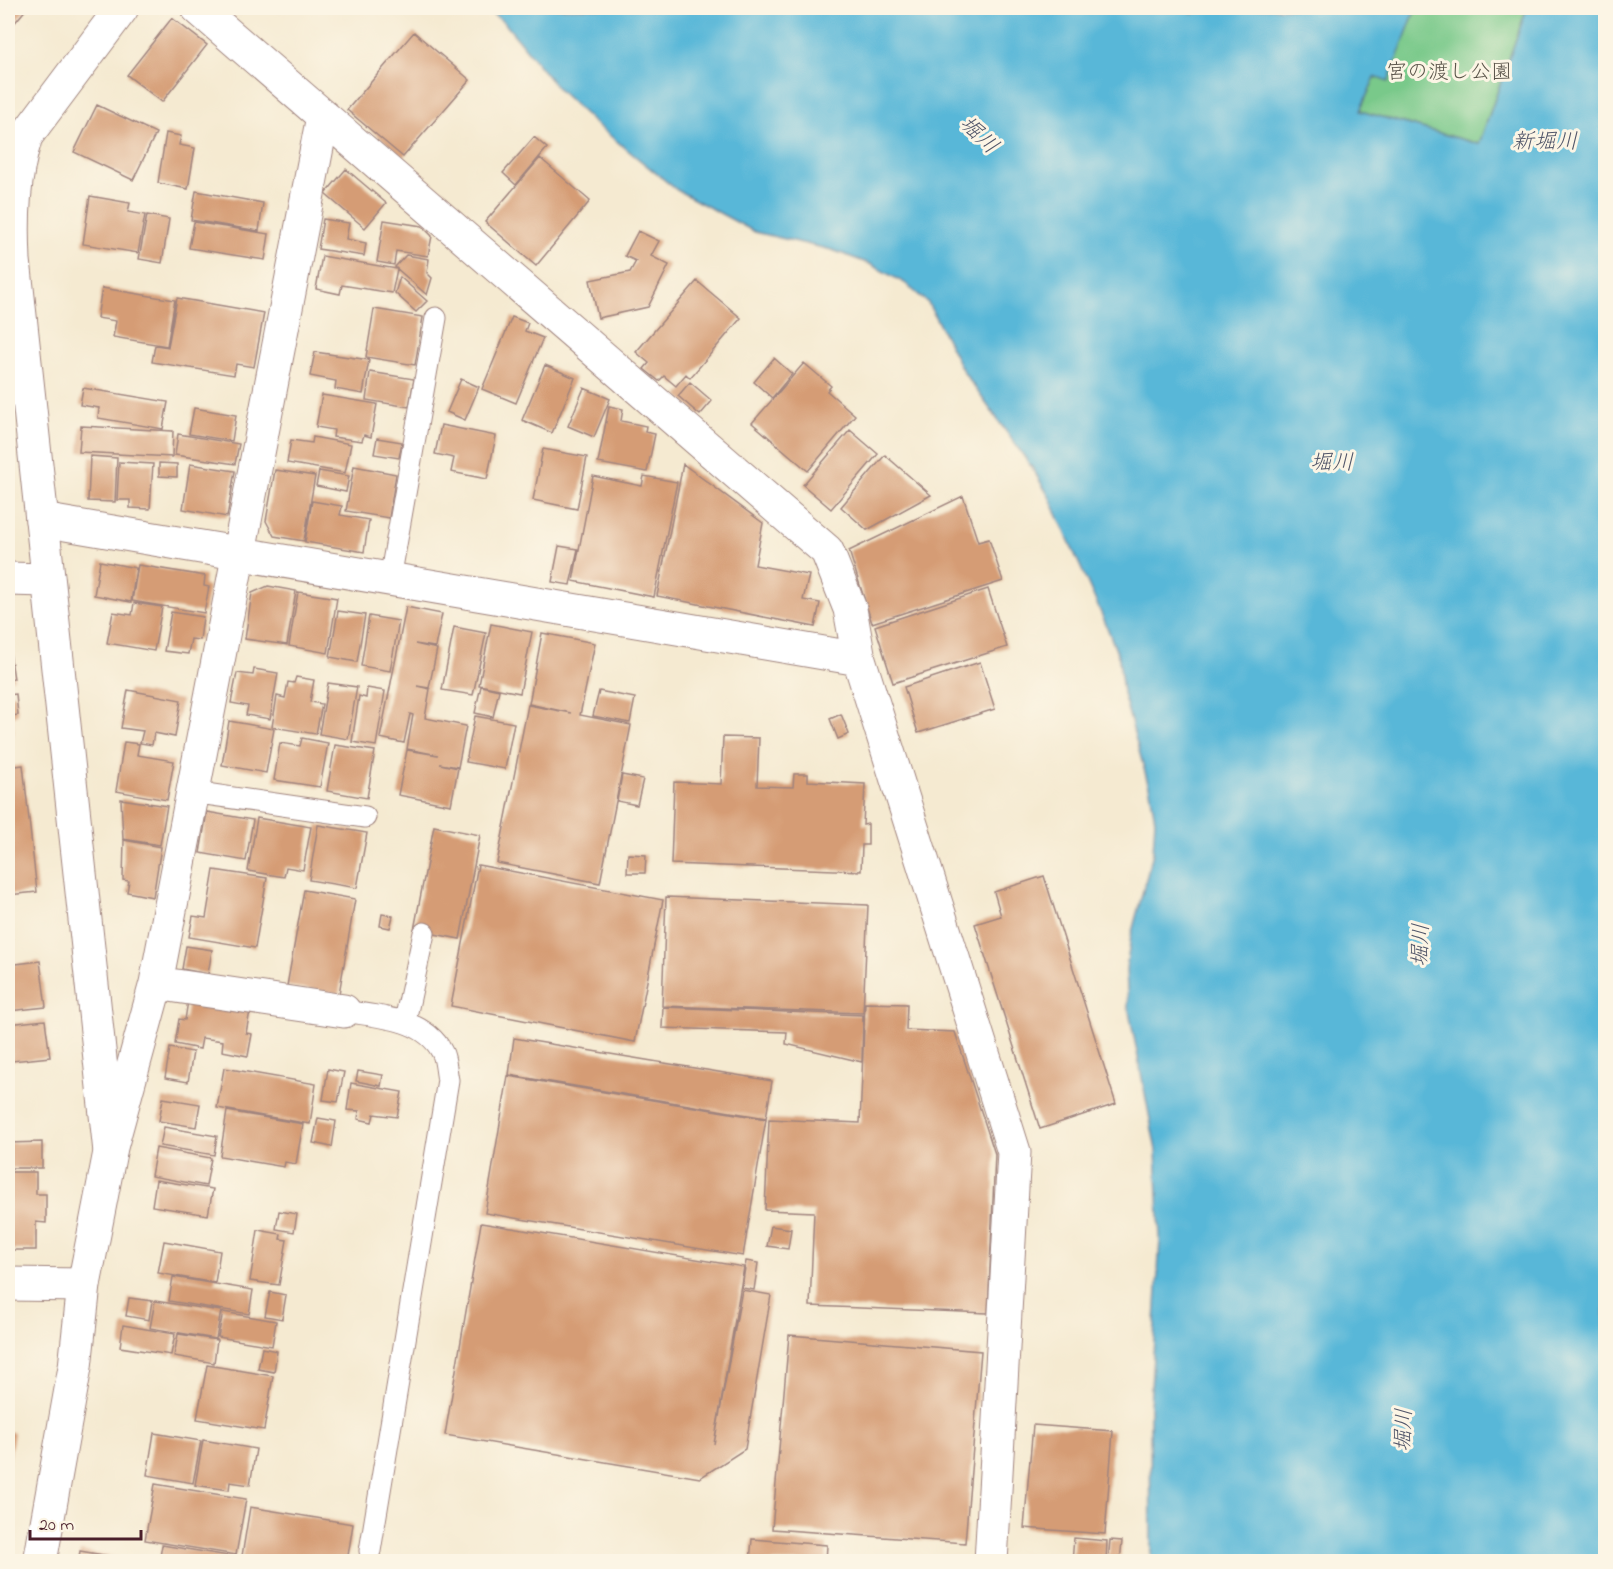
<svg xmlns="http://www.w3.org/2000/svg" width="1613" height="1569" font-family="'Indie Flower','Klee One',sans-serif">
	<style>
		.green { fill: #79c98a; stroke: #62745a; stroke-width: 1.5 }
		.water { fill: #59b7d8; stroke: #526b82; stroke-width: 1.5 }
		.building { fill: #d59c74 }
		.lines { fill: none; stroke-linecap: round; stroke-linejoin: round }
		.lane-casing { stroke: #a0847e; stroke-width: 23 }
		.street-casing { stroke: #a0847e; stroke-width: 35 }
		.secondary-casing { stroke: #a0847e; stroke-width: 35 }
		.lane { stroke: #fff; stroke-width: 21 }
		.street { stroke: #fff; stroke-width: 33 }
		.secondary { stroke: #fff; stroke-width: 33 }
		.labels { text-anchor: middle; stroke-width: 6; stroke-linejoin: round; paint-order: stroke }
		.park-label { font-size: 21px; fill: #585248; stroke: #fcf5e5 }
		.water-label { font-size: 22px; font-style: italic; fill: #4f5468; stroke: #fcf5e5 }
	</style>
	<rect width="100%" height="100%" fill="#fcf5e5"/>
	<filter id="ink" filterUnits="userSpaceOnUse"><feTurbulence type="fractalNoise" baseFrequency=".0167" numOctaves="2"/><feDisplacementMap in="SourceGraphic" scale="12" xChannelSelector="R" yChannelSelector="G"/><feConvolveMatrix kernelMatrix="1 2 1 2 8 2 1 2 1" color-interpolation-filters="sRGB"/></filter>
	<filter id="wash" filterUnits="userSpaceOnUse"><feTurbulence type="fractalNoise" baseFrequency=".008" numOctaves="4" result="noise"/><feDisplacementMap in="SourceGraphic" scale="24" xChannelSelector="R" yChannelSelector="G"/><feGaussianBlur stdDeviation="1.35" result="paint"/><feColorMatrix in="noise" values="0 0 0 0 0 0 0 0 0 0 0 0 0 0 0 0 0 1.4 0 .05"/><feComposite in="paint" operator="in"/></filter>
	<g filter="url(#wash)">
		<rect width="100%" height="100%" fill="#f5ead1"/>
		<!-- green -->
		<path class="green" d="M1416 8H1527L1479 144 1360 111 1375 77 1388 81Z"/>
		<!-- water -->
		<path class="water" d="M484 8H1189L1192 14 1206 8H1416L1388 82 1375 77 1360 111 1479 144 1527 8H1605V1561H1151L1150 1407 1160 1239 1156 1150 1128 1006 1126 970 1131 936 1153 853 1155 820 1150 790 1123 693 1119 658 1105 622 1050 498 1033 469 963 371 928 303 905 283 870 264 832 250 755 232 677 190 592 121 558 89 504 22Z"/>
		<g id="blocks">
			<!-- building -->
			<path class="building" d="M8 8H27L8 31Z
				M172 18 207 45 162 102 127 75Z
				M414 32 470 80 403 157 347 110Z
				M97 105 156 133 133 180 74 152Z
				M166 133 181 136 179 145 195 148 188 189 158 183Z
				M534 137 547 148 516 185 503 173Z
				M540 158 590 201 536 266 485 222Z
				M346 169 386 203 365 228 325 194Z
				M196 191 263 203 259 231 191 220Z
				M90 196 130 203 128 212 145 215 138 253 83 244Z
				M147 215 169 219 162 263 139 259Z
				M323 219 349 223 346 239 366 243 364 256 318 249Z
				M384 220 422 226 432 236 428 256 396 251 394 265 377 262Z
				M194 222 269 234 265 260 189 248Z
				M638 231 659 241 651 256 669 265 648 307 598 318 590 280 630 272 636 261 625 256Z
				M406 255 429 259 427 273 432 278 427 295 395 267Z
				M322 256 397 269 392 293 342 285 340 294 316 289Z
				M400 277 427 301 416 312 395 293Z
				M697 281 741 318 690 378 686 374 676 386 664 376 659 381 644 369 649 363 636 352Z
				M102 288 175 300 167 346 113 337 116 321 97 318Z
				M177 298 264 313 254 367 236 364 234 375 152 362 155 345 168 347Z
				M374 309 423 317 415 365 366 357Z
				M512 317 528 323 525 331 543 338 516 403 482 389Z
				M315 352 369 360 363 394 335 389 336 381 310 376Z
				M774 358 792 374 772 398 754 382Z
				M804 363 831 386 827 391 855 415 808 471 752 423Z
				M545 365 575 378 552 433 522 420Z
				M370 372 414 379 409 407 366 400Z
				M461 379 479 387 465 420 447 412Z
				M690 382 712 401 700 415 678 396Z
				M83 388 168 402 163 429 98 418 99 408 80 405Z
				M584 388 610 399 594 437 568 426Z
				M322 395 377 404 371 437 364 435 362 441 333 437 334 430 316 427Z
				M609 406 623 409 621 421 646 426 645 432 655 434 647 472 598 463Z
				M194 408 236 415 232 441 189 434Z
				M441 425 496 436 487 479 451 472 454 458 435 454Z
				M81 426 173 431 172 457 79 452Z
				M850 430 878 454 831 509 803 485Z
				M178 434 239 444 235 464 175 455Z
				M313 437 351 444 345 473 287 463 291 440 312 443Z
				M377 438 402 442 399 458 374 454Z
				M543 449 587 457 577 509 533 500Z
				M885 455 931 495 867 530 841 507Z
				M90 456 117 458 115 502 88 501Z
				M119 462 153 464 150 509 130 508V500H117Z
				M159 463 177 464V477L159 476Z
				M190 464 235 471 227 517 183 509Z
				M683 464 763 523 755 565 809 575 803 600 820 603 815 627 657 596Z
				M354 466 396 474 389 518 346 511Z
				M275 470 315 476 304 541 274 536 266 521Z
				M319 471 349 476 346 492 316 486Z
				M593 476 642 486 644 476 677 482 654 597 573 581Z
				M963 496 978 542 989 539 1003 581 872 623 849 551Z
				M312 501 342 506 340 515 369 520 364 552 305 542Z
				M559 546 578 549 570 585 552 582Z
				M100 561 136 568 131 602 94 595Z
				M138 565 205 576 204 586 209 587 204 613 132 601Z
				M268 586 296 591 287 645 245 639 252 593Z
				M988 589 1007 647 893 683 875 626Z
				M298 592 337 598 328 653 289 646Z
				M134 603 162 607 154 651 107 643 113 612 132 615Z
				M406 607 442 614 435 647 415 644 437 649 429 688 417 686 430 689 425 718 466 726 458 767 440 764 458 768 451 805 398 795 407 750 438 755 407 749 413 715 410 714 404 743 380 738Z
				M338 611 365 615 357 662 330 657Z
				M171 612 203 617 200 640 191 639 188 654 164 651Z
				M369 616 399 621 390 671 361 666Z
				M491 624 532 632 520 693 479 685Z
				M454 627 486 633 473 695 442 690Z
				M542 633 595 643 580 715 631 725 600 883 497 863 528 705 571 713 529 704Z
				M8 639 14 679 8 680Z
				M980 662 995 709 918 733 904 687Z
				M254 669 278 673 270 719 246 715 248 706 231 703 237 673 253 675Z
				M296 677 314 680 310 702 322 704 316 734 272 727 277 696 285 698 288 682 294 683Z
				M328 683 357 687 348 739 319 734Z
				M481 686 499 690 493 717 475 713Z
				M367 688 385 691 376 746 352 742 359 696 366 698Z
				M128 690 181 700 175 737 154 733 152 745 140 743 143 731 121 728Z
				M599 691 635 698 630 723 593 716Z
				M16 694 18 715 12 716 14 734H8V695Z
				M841 714 849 734 838 739 830 719Z
				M475 716 514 723 505 769 466 762Z
				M229 721 274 729 266 773 222 765Z
				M723 737 759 738 757 786 793 787 794 774H808V781L865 784 863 825 868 824V845H862L861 871 671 864 674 782 721 784Z
				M302 738 328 743 320 787 274 780 280 743 300 746Z
				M124 742 139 744 137 755 174 761 167 800 116 791Z
				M335 745 375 751 367 798 327 791Z
				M23 765 37 892 8 895V767Z
				M622 775 643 779 637 805 617 801Z
				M121 799 167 806 160 845 123 839Z
				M207 812 253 820 246 861 200 853Z
				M257 818 311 827 303 870 286 867 284 877 248 871Z
				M318 825 367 833 357 888 309 880Z
				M434 826 480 835 460 939 414 930Z
				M124 840 161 847 153 897 127 892 129 881 123 880Z
				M628 854 646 855 645 873H627Z
				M478 865 663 900 635 1042 451 1006Z
				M214 870 267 878 255 948 189 937 193 916 206 918Z
				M1044 876 1116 1104 1040 1129 975 924 1001 916 994 892Z
				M304 890 355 899 339 994 287 986Z
				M666 897 868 905 863 1013 662 1006Z
				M8 908 13 943H8Z
				M382 914 393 916 390 928 380 926Z
				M186 946 212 950 208 974 182 969Z
				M40 961 46 1007 9 1011 8 965Z
				M188 1001 250 1011 246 1033 252 1034 248 1056 222 1051 223 1041 202 1038 200 1049 175 1044 179 1019 185 1020Z
				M865 1003 907 1004 906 1030 955 1032 995 1154 988 1313 810 1306 814 1212 765 1210 769 1119 860 1123Z
				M663 1007 863 1015 862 1062 786 1044 787 1032 662 1028Z
				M45 1020 50 1057 12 1061 8 1024Z
				M514 1038 772 1081 766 1118 509 1075Z
				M8 1047 12 1071 8 1072Z
				M170 1048 193 1052 188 1082 165 1078Z
				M224 1068 316 1084 310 1124 217 1108Z
				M328 1069 344 1072 338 1102 323 1100Z
				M358 1071 383 1075 381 1086 356 1081Z
				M508 1076 766 1119 743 1256 485 1213Z
				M351 1083 402 1092 397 1117 374 1114 372 1122 358 1119 359 1111 347 1110Z
				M163 1098 200 1104 196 1127 159 1121Z
				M227 1111 303 1124 296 1164 285 1162 284 1167 220 1156Z
				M318 1118 336 1121 332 1147 313 1143Z
				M164 1127 217 1136 214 1155 160 1146Z
				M42 1142V1168H8V1143Z
				M156 1148 211 1158 206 1186 151 1176Z
				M8 1172H36V1194H46V1223L36 1222V1250H8Z
				M156 1180 213 1189 208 1215 152 1206Z
				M279 1211 297 1214 294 1232 276 1229Z
				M481 1223 744 1267 714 1444 742 1290 771 1295 745 1449 700 1478 445 1435Z
				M771 1226 791 1229 788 1249 767 1246Z
				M258 1230 281 1234 280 1239 287 1240 279 1285 250 1281Z
				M164 1241 220 1251 215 1283 158 1273Z
				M746 1261 758 1263 754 1290 742 1288Z
				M173 1277 253 1290 249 1314 169 1301Z
				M270 1292 286 1295 282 1319 265 1316Z
				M129 1298 152 1301 149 1320 126 1316Z
				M155 1301 221 1311 216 1339 150 1328Z
				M223 1312 276 1321 272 1346 218 1337Z
				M123 1325 175 1334 171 1355 120 1347Z
				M178 1334 217 1340 214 1363 174 1356Z
				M789 1335 981 1351 965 1543 772 1529Z
				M262 1348 277 1351 274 1372 258 1369Z
				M207 1365 273 1376 264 1430 197 1419Z
				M1033 1425 1113 1431 1105 1534 1024 1528Z
				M8 1431 14 1433 9 1463H8Z
				M154 1433 201 1441 193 1483 147 1475Z
				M203 1440 256 1449 250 1485 230 1482 229 1490 195 1485Z
				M155 1484 246 1499 236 1555 145 1540Z
				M250 1507 353 1524 347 1562H241Z
				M1074 1538 1107 1541 1106 1562H1072Z
				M752 1539 827 1545 826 1562H750Z
				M1110 1540 1122 1541 1120 1562H1108Z
				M162 1545 235 1557 234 1562H159Z
				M80 1551 132 1560V1562H78Z"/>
		</g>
	</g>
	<g filter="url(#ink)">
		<use href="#blocks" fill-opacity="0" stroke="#a0847e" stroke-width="1.5"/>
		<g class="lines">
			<defs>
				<path id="lane" d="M390 579 436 318
					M192 792 365 817
					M344 1011C377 1017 424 1017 442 1052 446 1059 446 1071 448 1080L370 1551
					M405 1021 424 933"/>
				<path id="street" d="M198 8 827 551 850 609 859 659 1014 1152 991 1562
					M42 520 859 659
					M156 983 344 1011
					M110 1151 156 983 323 116
					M8 1284 84 1285"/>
				<path id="secondary" d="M8 579 47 580
					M40 1562 75 1367 84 1285 110 1152 14 260C12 218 13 177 26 136L122 8"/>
			</defs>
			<!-- lane casing -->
			<use href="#lane" class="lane-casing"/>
			<!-- street casing -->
			<use href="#street" class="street-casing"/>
			<!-- secondary casing -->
			<use href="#secondary" class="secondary-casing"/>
			<!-- lane -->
			<use href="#lane" class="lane"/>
			<!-- street -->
			<use href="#street" class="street"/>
			<!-- secondary -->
			<use href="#secondary" class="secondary"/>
		</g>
	</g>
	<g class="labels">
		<!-- park labels -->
		<g class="park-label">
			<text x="1449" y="78">宮の渡し公園</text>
		</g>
		<!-- water labels -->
		<g class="water-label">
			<text transform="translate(980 134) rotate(43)" y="8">堀川</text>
			<text x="1545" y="148">新堀川</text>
			<text x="1332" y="469">堀川</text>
			<text transform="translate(1419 945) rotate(-88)" y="8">堀川</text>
			<text transform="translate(1402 1430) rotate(-88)" y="8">堀川</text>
		</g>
	</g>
	<!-- margin -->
	<rect width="1613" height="1569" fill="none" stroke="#fcf5e5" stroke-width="30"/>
	<!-- scale -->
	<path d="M30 1530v9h111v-9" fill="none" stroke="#4a1f2b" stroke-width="3"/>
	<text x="39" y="1530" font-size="18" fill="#4a1f2b" stroke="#fcf5e5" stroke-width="4.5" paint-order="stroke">20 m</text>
</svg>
